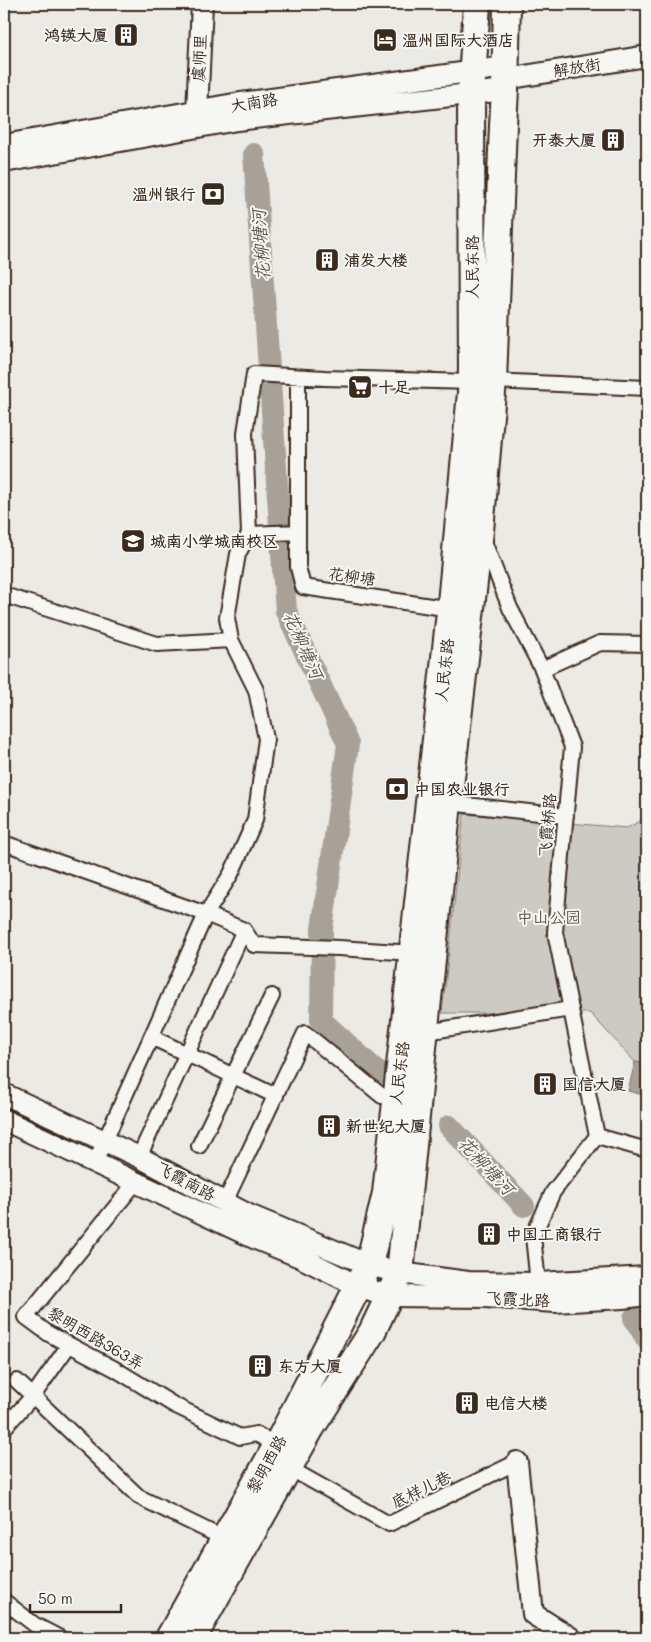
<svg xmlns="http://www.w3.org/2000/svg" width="651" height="1642" font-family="Mali,'LXGW WenKai TC',sans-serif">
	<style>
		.green { fill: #cdcac4; stroke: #847a71 }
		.water { fill: #a8a198; stroke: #7c7167 }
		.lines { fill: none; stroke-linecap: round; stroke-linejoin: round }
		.river { stroke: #a8a198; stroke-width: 22 }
		.street-casing { stroke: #3b2a1e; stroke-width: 18 }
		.secondary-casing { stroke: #3b2a1e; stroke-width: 24 }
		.highway-casing { stroke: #3b2a1e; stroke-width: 30 }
		.street { stroke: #f6f6f2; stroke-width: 14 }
		.secondary { stroke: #f6f6f2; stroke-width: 20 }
		.highway { stroke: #f6f6f2; stroke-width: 26 }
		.labels { text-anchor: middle; stroke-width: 4; stroke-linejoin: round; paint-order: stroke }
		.poi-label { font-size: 16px; font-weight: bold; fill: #3b2a1e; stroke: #f6f6f2; text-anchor: start }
		.street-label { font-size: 16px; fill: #3b2a1e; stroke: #f6f6f2 }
		.park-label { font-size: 16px; fill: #605248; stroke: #f6f6f2 }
		.water-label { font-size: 18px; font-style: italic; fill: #615449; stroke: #f6f6f2 }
	</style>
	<rect width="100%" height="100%" fill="#ebeae5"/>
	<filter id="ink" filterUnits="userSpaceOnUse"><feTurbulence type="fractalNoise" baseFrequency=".02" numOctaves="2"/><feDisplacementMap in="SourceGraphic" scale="10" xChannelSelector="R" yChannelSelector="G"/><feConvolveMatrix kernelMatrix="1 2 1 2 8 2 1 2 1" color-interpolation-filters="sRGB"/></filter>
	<g filter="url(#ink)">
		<!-- green -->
		<path class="green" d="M464 814 627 828 647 817V1064L635 1062 590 1013H442Z"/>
		<!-- water -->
		<path class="water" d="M635 1062 647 1064V1096L628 1091Z"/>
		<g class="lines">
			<!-- river -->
			<path class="river" d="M254 154 286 611 348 744 322 929 321 1020 379 1073
				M449 1126 524 1206
				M634 1318 647 1340"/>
			<defs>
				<path id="street" d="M298 532V567L303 587 451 609
					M249 534 298 532V377
					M483 539 510 608 542 669 572 747 555 932 597 1136 553 1192 533 1236 538 1283
					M4 595 157 644 231 640
					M542 669 600 643 647 644
					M448 803 566 816
					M4 843 206 914 244 930 254 945 339 948 413 953
					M426 1032 571 1009
					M151 1037 276 1096
					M597 1136 647 1150
					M199 1146 272 996
					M139 1157 244 930
					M95 1163 206 914 231 874 255 820 266 739 256 690 231 640 227 618 238 554 249 534 245 433 254 374 325 378 472 382 493 381 647 388
					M136 1182 26 1317 49 1334 115 1369 174 1405 240 1437 256 1434 277 1445
					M225 1202 305 1033 382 1096
					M17 1381 139 1497 225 1539
					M4 1428 33 1396 69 1345
					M289 1468 389 1524 517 1462
					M4 1601 35 1625 60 1638"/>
				<path id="secondary" d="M506 79 647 56
					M197 112 202 4
					M4 145 234 104 505 67
					M4 162 237 120 505 90
					M4 1094 139 1157 249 1215 369 1265 400 1273 468 1282 538 1283 647 1277
					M4 1120 256 1239 300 1257 358 1286 389 1296 485 1297 555 1302 622 1298 647 1295
					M517 1462 533 1614 571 1638"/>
				<path id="highway" d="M169 1638 277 1445 369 1265 386 1193 451 603 472 382 471 94 477 4
					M193 1638 311 1428 372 1332 400 1273 448 803 480 531 493 381 503 125 505 90 507 4"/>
			</defs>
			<!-- street casing -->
			<use href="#street" class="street-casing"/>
			<!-- secondary casing -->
			<use href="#secondary" class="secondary-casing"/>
			<!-- highway casing -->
			<use href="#highway" class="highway-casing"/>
			<!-- street -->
			<use href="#street" class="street"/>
			<!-- secondary -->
			<use href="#secondary" class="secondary"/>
			<!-- highway -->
			<use href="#highway" class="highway"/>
		</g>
	</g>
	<!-- icons -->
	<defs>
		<symbol id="building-square" viewBox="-11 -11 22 22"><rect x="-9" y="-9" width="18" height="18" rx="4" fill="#3b2a1e" stroke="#f6f6f2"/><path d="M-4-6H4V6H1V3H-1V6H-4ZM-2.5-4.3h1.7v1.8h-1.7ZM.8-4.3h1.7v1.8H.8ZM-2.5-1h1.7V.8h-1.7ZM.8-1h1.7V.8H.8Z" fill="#fff"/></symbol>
		<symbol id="hotel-square" viewBox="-11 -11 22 22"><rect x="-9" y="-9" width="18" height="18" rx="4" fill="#3b2a1e" stroke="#f6f6f2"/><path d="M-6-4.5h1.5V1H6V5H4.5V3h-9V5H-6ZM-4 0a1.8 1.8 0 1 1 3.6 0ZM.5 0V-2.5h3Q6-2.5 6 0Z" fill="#fff"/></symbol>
		<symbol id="bank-square" viewBox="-11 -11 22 22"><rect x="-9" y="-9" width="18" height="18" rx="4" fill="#3b2a1e" stroke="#f6f6f2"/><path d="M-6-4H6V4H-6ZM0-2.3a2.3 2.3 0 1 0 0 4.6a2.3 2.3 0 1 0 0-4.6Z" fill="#fff"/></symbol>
		<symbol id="supermarket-square" viewBox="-11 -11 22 22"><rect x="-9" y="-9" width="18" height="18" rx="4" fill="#3b2a1e" stroke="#f6f6f2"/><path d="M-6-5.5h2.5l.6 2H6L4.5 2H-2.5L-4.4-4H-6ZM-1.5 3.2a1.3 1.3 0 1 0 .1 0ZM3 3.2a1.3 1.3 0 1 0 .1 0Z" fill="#fff"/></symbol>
		<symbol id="school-square" viewBox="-11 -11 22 22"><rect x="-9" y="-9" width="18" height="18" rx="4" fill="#3b2a1e" stroke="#f6f6f2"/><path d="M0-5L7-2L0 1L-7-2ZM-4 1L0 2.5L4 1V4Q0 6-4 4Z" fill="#fff"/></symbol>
	</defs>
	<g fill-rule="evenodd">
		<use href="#building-square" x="112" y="21" width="28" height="28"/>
		<use href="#hotel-square" x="371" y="26" width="28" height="28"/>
		<use href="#building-square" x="599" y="126" width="28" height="28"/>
		<use href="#bank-square" x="199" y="180" width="28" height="28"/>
		<use href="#building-square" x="313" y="246" width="28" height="28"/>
		<use href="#supermarket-square" x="346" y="373" width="28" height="28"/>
		<use href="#school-square" x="119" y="527" width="28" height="28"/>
		<use href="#bank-square" x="383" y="775" width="28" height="28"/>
		<use href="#building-square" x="531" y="1070" width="28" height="28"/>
		<use href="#building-square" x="315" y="1112" width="28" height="28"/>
		<use href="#building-square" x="475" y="1220" width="28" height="28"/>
		<use href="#building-square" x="246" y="1352" width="28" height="28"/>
		<use href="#building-square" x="453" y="1389" width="28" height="28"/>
	</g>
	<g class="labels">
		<!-- poi labels -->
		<g class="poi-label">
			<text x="108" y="41" text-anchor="end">鸿锳大厦</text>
			<text x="402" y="46">温州国际大酒店</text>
			<text x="596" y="146" text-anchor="end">开泰大厦</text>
			<text x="196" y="200" text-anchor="end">温州银行</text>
			<text x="344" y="266">浦发大楼</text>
			<text x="378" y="393">十足</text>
			<text x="150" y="547">城南小学城南校区</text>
			<text x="414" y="795">中国农业银行</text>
			<text x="562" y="1090">国信大厦</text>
			<text x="346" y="1132">新世纪大厦</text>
			<text x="506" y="1240">中国工商银行</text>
			<text x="278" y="1372">东方大厦</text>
			<text x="484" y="1409">电信大楼</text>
		</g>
		<!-- street labels -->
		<g class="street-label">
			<text transform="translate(199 58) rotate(-87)" y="6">虞师里</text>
			<text transform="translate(577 67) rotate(-9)" y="6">解放街</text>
			<text transform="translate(254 102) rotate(-9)" y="6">大南路</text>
			<text transform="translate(472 267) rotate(-90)" y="6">人民东路</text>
			<text transform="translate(352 576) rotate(8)" y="6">花柳塘</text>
			<text transform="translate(444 670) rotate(-84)" y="6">人民东路</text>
			<text transform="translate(547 825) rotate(-85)" y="6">飞霞桥路</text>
			<text transform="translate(399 1073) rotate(-83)" y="6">人民东路</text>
			<text transform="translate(186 1181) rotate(28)" y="6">飞霞南路</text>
			<text transform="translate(518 1299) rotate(3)" y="6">飞霞北路</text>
			<text transform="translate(96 1338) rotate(30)" y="6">黎明西路363弄</text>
			<text transform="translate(266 1464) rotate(-61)" y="6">黎明西路</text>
			<text transform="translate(421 1489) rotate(-26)" y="6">底样儿巷</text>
		</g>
		<!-- park labels -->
		<g class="park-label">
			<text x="549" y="923">中山公园</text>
		</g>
		<!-- water labels -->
		<g class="water-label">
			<text transform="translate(261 245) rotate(-94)" y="6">花柳塘河</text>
			<text transform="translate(303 645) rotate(66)" y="6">花柳塘河</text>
			<text transform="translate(486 1166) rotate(47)" y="6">花柳塘河</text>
		</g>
	</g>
	<!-- margin -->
	<rect width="651" height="1642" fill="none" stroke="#f6f6f2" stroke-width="20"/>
	<rect x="10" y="10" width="631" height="1622" fill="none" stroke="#3b2a1e" stroke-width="2" filter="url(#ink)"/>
	<!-- scale -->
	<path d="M30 1604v8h91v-8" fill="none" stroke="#3b2a1e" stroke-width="2.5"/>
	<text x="38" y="1604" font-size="15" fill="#3b2a1e" stroke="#f6f6f2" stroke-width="4" paint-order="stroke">50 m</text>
</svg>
